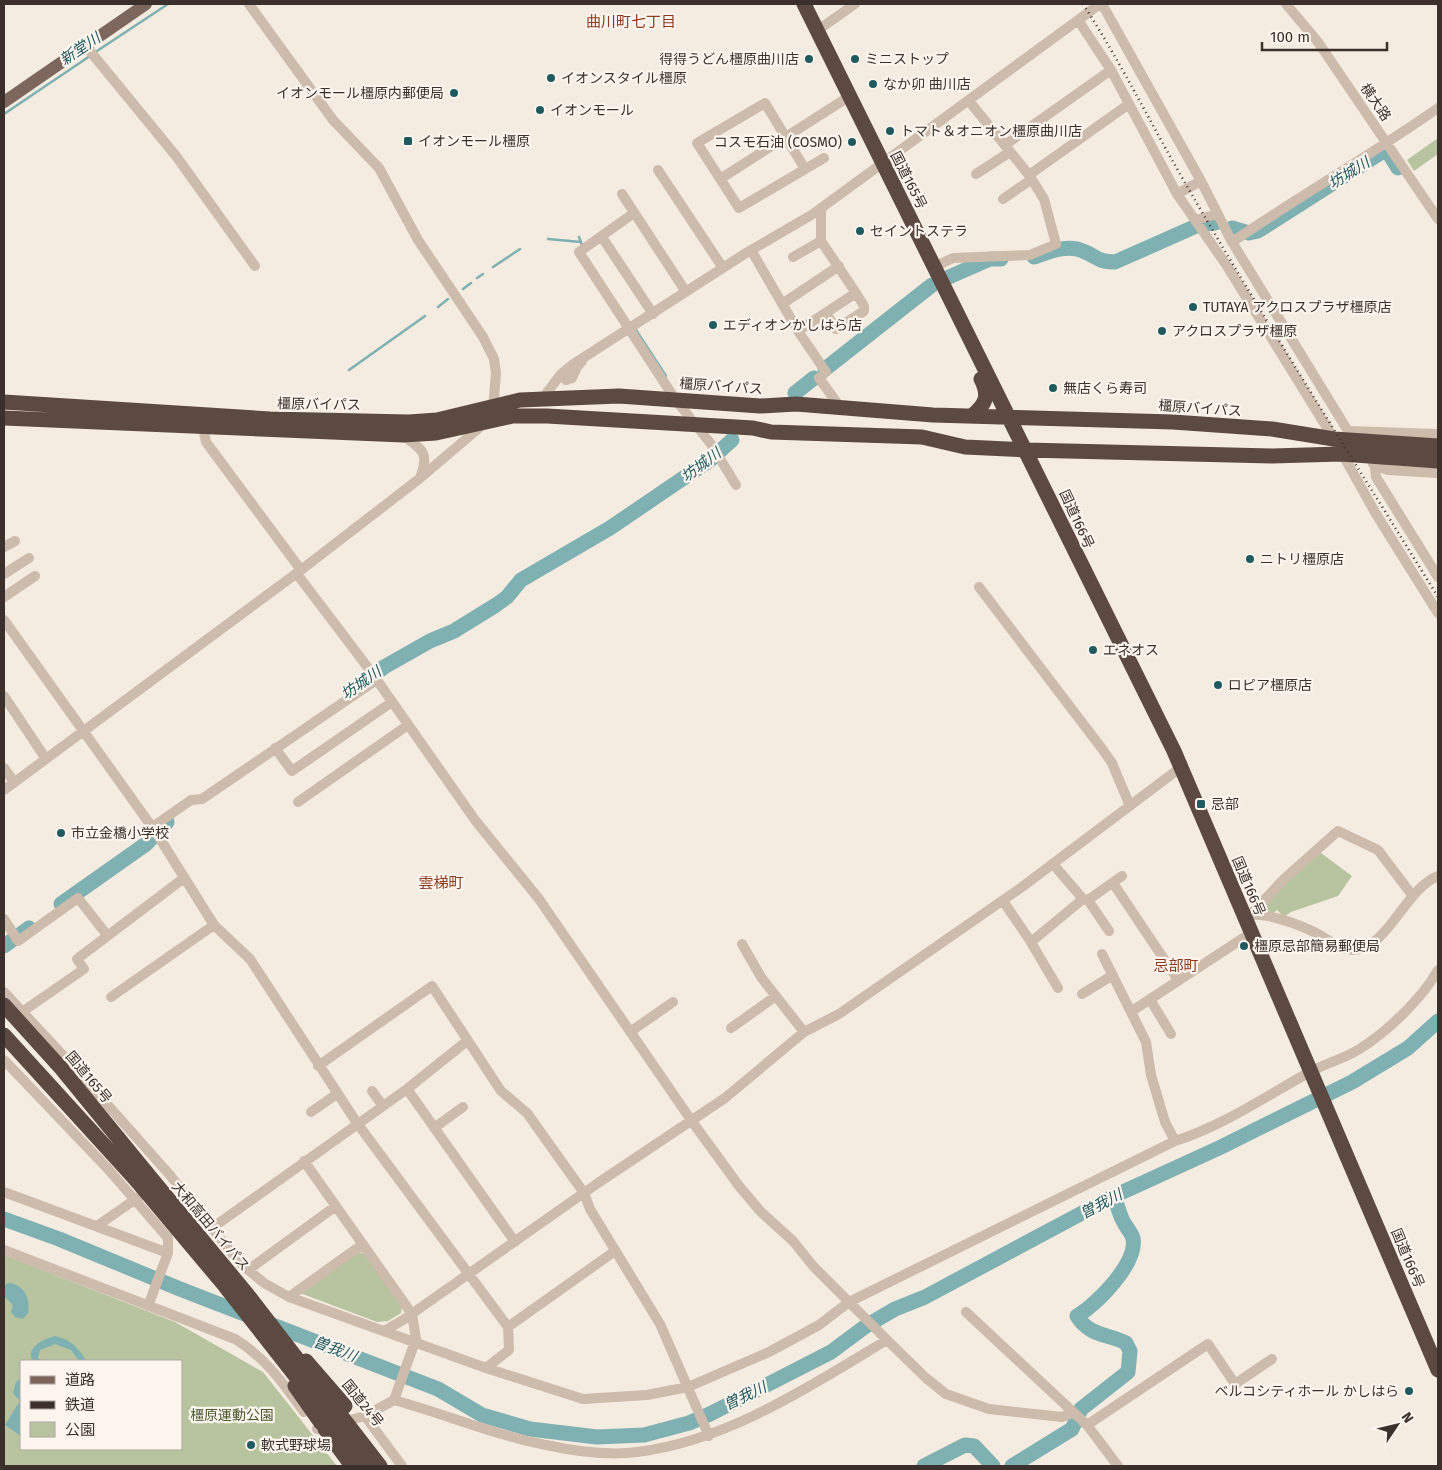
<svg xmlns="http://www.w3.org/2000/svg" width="1442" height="1470" font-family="'Fira Sans','Noto Sans JP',sans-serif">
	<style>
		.green { fill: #b8c4a0; fill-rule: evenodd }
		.water { fill: #7fb0b2 }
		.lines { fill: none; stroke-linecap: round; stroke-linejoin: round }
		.stream { stroke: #7fb0b2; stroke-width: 2.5 }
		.river { stroke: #7fb0b2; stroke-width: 15 }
		.minor { stroke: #cdbbac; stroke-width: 10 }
		.major { stroke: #7d675c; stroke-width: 12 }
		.highway { stroke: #5c4a42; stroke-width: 15 }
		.rail { stroke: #3b302b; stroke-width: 2.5; stroke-dasharray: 1 4; stroke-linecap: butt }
		.highway-bridge { stroke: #5c4a42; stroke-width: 15 }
		.poi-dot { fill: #1f5a5e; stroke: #fbf5ee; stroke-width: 2 }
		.labels { text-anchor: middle; stroke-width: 4.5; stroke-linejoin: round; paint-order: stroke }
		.poi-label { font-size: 14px; fill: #3b302b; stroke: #fbf5ee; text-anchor: start }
		.street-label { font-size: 14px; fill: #3b302b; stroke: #fbf5ee }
		.park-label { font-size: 14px; fill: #4a5a2e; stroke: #fbf5ee }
		.neighbourhood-label { font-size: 15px; fill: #8c3b22; stroke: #fbf5ee }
		.water-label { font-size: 15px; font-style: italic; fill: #1f5a5e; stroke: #fbf5ee }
	</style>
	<rect width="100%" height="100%" fill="#f4ebe1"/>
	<!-- green -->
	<path class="green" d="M1438 138V154L1414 171 1407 160Z
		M1313 847 1352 876 1338 896 1291 912 1284 917 1277 910 1271 915 1259 901Z
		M357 1252 364 1253 402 1306 401 1313 388 1321 377 1322 300 1293Z
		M4 1255 175 1322 263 1372 337 1466H4ZM21 1361H181V1449H21Z"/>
	<!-- water -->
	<path class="water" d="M8 1283C24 1284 31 1299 28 1313L23 1319 15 1317 11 1312 13 1305 4 1296V1286Z
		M55 1336C70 1339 79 1348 86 1361H79L71 1350 55 1344 40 1350 38 1358 43 1361H32C27 1346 42 1340 55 1336Z
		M21 1378V1436L5 1425 20 1401 13 1393 16 1382Z"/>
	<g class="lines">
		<!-- stream -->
		<path class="stream" d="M94 53 168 4
			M4 114 90 56
			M579 237 582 245
			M548 239 581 242
			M493 267 520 249
			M477 278 483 274
			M463 289 471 283
			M438 307 448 299
			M636 330 666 376
			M349 370 425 316"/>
		<!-- river -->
		<path class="river" d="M1205 224 1215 223
			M1232 228 1249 233 1258 231 1382 152H1388L1398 168
			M1034 257C1049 252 1067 244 1083 251 1098 257 1097 262 1115 262L1194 227
			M949 277 990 259H1001
			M825 369 932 285
			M795 393 814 378
			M361 685 384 667 430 641 454 631 496 605 507 597 521 580 610 528 710 460 732 440
			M61 904 146 844 167 822
			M4 946 29 928
			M4 1219 59 1239 180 1289 438 1389 482 1415 530 1429 597 1437 644 1435 689 1423 710 1414 831 1352 866 1326 895 1309 925 1297 1114 1196 1219 1148 1352 1082 1408 1048 1438 1021
			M924 1466 965 1445 974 1446 993 1466
			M1012 1466 1072 1429 1081 1409 1128 1372 1130 1351 1126 1343C1108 1334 1089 1336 1077 1316 1097 1304 1138 1263 1133 1238 1131 1232 1126 1227 1123 1221 1119 1213 1117 1204 1114 1196"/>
		<!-- minor -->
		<path class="minor" d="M249 4 333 120 379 168 418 240 483 337 494 359 496 373 493 410
			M1102 4 1201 181 1232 242 1348 431 1349 440
			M1286 4 1318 42 1438 219
			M1078 20 1111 70 1177 194 1227 266 1334 439 1376 514 1438 613
			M818 30 855 4
			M85 45 176 156 255 266
			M1005 145 1111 70
			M805 169 765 103 697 143 739 208 824 158
			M658 170 723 268
			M976 174 1010 152
			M1029 175 1129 104
			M720 179 850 96
			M622 194 686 292
			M1177 194 1201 181
			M1003 199 1032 179
			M634 213 579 252 675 399 711 444 736 485
			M1196 220 1217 214
			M602 237 653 314
			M1232 242C1300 196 1371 155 1438 108
			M751 250 798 331 826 372 819 378 840 407
			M793 257 821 241V208
			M934 267 953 258 1030 255 1056 244 1044 199 1029 175 969 101
			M782 304 839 266
			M826 313 836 329 864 311V306L856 293
			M798 331 856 293 821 241
			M561 374 566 380 572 378 577 367 582 361
			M542 399 561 374 572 365 746 253 813 214 1100 4
			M203 428 206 442 301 570
			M1348 431 1438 434
			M403 435C422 450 430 452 420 478
			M1374 457 1376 477 1438 577
			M1373 464 1388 470 1438 473
			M4 547 15 541
			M4 574 29 558
			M297 574 372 673 475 820 539 899 691 1120 739 1186 761 1212 793 1241 813 1266 887 1340 926 1378 946 1394 989 1409 1062 1417 1072 1413
			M979 587 1103 750 1112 763 1130 806
			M4 597 35 576
			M4 620 157 834 214 925 250 959 357 1123 508 1327 509 1350 486 1368
			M4 696 46 759
			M275 748 292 771 392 702
			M4 768 14 782
			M4 790 301 570 419 479 486 422
			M298 802 408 725
			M151 828 191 800 202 799 376 680
			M1053 864 1083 899 1088 900 1122 876
			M1113 883 1178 980
			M1088 900 1109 931
			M1003 901 1029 939 1058 988
			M1252 913 1284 879 1338 831 1378 850 1412 895
			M1244 917C1261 909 1303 926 1320 935 1330 941 1341 950 1354 950 1388 948 1405 889 1438 876
			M4 919 18 941 78 898 107 935
			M1031 942 1083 899
			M742 944 761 977 804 1032
			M1102 954 1146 1042 1151 1075 1165 1122 1175 1141
			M4 992 81 1075 169 1174 240 1263 264 1283 289 1297 486 1368 583 1399 647 1395 688 1387 769 1352 819 1325 849 1302 1175 1141C1223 1126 1266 1096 1310 1072 1326 1063 1343 1059 1358 1050 1387 1032 1422 999 1438 970
			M1082 994 1113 975
			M111 997 214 925
			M1151 1001 1171 1034
			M1132 1011 1251 933
			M22 1012 84 969 77 959 184 878
			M731 1028 776 996
			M630 1032 673 1002
			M4 1060 108 1169 168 1238V1253L148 1306
			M318 1066 432 986 501 1091 527 1113 584 1193 590 1209 660 1324 709 1436
			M407 1089 515 1242
			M372 1091 383 1106
			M311 1112 337 1094
			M434 1128 463 1107
			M304 1161 412 1314 416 1339 394 1400 365 1416 317 1429
			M4 1192 168 1253
			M97 1226 140 1196
			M212 1228 407 1089 467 1041
			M4 1250 235 1339C265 1357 283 1383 304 1412
			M248 1270 336 1206
			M289 1297 363 1244
			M966 1312 1087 1425 1118 1466
			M508 1327 615 1251
			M384 1331 403 1320 598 1183 725 1098 804 1032 839 1014 1022 887 1180 768
			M394 1400C445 1414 494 1435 546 1445 574 1451 608 1456 637 1452 728 1441 810 1386 887 1340
			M365 1416 402 1466
			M1087 1425 1208 1344 1235 1384 1272 1359"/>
		<!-- major -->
		<path class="major" d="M4 102 146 4"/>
		<!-- highway -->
		<path class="highway" d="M804 4 1174 751 1438 1370
			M4 402 270 419 409 422 437 420 520 400 619 396 760 406 796 404 933 415 1173 422 1272 429 1334 439 1438 446
			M973 415C987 403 989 395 981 379
			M4 418 403 435 436 433 513 416H547L753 428 771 432 922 437 965 447 1026 450 1272 456 1341 454 1438 461
			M4 1005 61 1068 146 1172
			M4 1035 136 1180
			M306 1361 345 1406
			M295 1386 321 1423"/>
		<!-- rail -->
		<path class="rail" d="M1083 4C1120 61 1150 122 1184 181 1265 322 1353 459 1438 597"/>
		<!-- highway-bridge -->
		<path class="highway-bridge" d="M146 1172 247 1294 380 1466
			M136 1180 225 1286 366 1466
			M325 1429 352 1466"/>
	</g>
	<!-- markers -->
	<g class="poi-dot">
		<circle cx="809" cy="59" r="5"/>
		<circle cx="855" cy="59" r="5"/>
		<circle cx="551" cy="78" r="5"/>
		<circle cx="873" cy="84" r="5"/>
		<circle cx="454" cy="93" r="5"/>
		<circle cx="540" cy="110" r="5"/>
		<circle cx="890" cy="131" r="5"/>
		<rect x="403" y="136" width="10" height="10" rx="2.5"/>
		<circle cx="852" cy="142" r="5"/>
		<circle cx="860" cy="231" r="5"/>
		<circle cx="1193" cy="307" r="5"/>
		<circle cx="713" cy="325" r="5"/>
		<circle cx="1162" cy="331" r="5"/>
		<circle cx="1053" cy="388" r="5"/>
		<circle cx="1250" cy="559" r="5"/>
		<circle cx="1093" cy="650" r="5"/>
		<circle cx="1218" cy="685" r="5"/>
		<rect x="1196" y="799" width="10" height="10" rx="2.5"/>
		<circle cx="61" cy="833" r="5"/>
		<circle cx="1244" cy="946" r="5"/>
		<circle cx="1409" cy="1391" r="5"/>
		<circle cx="251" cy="1445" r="5"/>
	</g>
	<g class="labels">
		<!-- poi labels -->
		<g class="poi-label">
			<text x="799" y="64" text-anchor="end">得得うどん橿原曲川店</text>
			<text x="865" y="64">ミニストップ</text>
			<text x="561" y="83">イオンスタイル橿原</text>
			<text x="883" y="89">なか卯 曲川店</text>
			<text x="444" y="98" text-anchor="end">イオンモール橿原内郵便局</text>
			<text x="550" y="115">イオンモール</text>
			<text x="900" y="136">トマト＆オニオン橿原曲川店</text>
			<text x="418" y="146">イオンモール橿原</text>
			<text x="842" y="147" text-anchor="end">コスモ石油 (COSMO)</text>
			<text x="870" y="236">セイントステラ</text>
			<text x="1203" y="312">TUTAYA アクロスプラザ橿原店</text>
			<text x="723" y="330">エディオンかしはら店</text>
			<text x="1172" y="336">アクロスプラザ橿原</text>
			<text x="1063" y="393">無店くら寿司</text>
			<text x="1260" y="564">ニトリ橿原店</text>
			<text x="1103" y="655">エネオス</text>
			<text x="1228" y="690">ロピア橿原店</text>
			<text x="1211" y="809">忌部</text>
			<text x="71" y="838">市立金橋小学校</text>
			<text x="1254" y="951">橿原忌部簡易郵便局</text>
			<text x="1399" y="1396" text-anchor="end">ベルコシティホール かしはら</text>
			<text x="261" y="1450">軟式野球場</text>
		</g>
		<!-- street labels -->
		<g class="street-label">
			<text transform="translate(1376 102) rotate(56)" y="5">横大路</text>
			<text transform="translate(909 180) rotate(63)" y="5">国道165号</text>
			<text transform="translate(721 386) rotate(4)" y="5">橿原バイパス</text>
			<text transform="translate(319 404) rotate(1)" y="5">橿原バイパス</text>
			<text transform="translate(1200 408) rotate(4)" y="5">橿原バイパス</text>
			<text transform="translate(1077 519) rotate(65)" y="5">国道166号</text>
			<text transform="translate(1249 886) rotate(67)" y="5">国道166号</text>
			<text transform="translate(89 1077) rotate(50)" y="5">国道165号</text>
			<text transform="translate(211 1226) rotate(50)" y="5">大和高田バイパス</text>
			<text transform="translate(1408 1258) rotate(67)" y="5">国道166号</text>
			<text transform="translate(363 1403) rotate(51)" y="5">国道24号</text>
		</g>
		<!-- park labels -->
		<g class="park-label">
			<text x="232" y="1420">橿原運動公園</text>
		</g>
		<!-- neighbourhood labels -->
		<g class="neighbourhood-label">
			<text x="631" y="27">曲川町七丁目</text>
			<text x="441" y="888">雲梯町</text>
			<text x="1176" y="971">忌部町</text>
		</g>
		<!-- water labels -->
		<g class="water-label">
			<text transform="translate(80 49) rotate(-34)" y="5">新堂川</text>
			<text transform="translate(1349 173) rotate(-32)" y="5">坊城川</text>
			<text transform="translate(701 465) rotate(-37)" y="5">坊城川</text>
			<text transform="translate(361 683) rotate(-35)" y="5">坊城川</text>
			<text transform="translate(1101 1204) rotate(-28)" y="5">曽我川</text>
			<text transform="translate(335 1349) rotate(21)" y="5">曽我川</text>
			<text transform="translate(745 1396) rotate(-26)" y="5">曽我川</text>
		</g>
	</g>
	<!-- border -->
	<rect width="1442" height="1470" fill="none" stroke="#3b302b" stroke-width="10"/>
	<!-- legend -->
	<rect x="20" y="1360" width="162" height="90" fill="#fbf5ee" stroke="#aea6a0"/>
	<rect x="30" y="1376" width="25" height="8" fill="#7d675c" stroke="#aea6a0"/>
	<text x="65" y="1385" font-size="15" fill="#3b302b">道路</text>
	<rect x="30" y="1401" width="25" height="8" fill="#3b302b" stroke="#aea6a0"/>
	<text x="65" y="1410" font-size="15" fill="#3b302b">鉄道</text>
	<rect x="30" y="1422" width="25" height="15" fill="#b8c4a0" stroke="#aea6a0"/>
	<text x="65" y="1435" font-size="15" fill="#3b302b">公園</text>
	<!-- north arrow -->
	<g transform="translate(1397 1425) rotate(55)" stroke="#fbf5ee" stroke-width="4" paint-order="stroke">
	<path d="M0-4L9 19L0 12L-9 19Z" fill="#3b302b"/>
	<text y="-8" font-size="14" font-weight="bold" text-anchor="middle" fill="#3b302b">N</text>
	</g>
	<!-- scale -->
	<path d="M1262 42v8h125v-8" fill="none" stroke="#3b302b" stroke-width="2.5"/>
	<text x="1270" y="42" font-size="15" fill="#3b302b" stroke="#fbf5ee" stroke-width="4" paint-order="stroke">100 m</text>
</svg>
